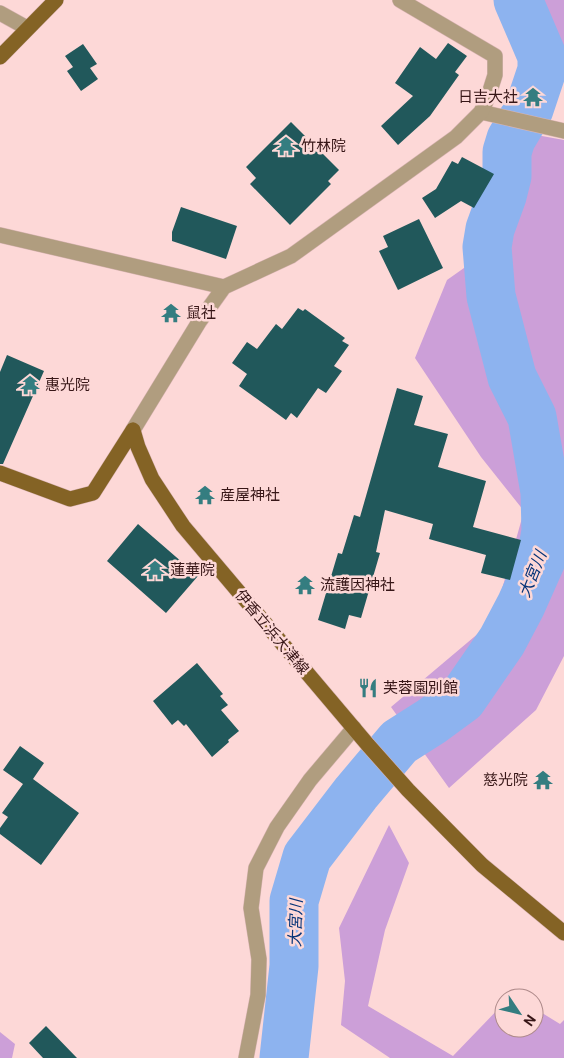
<svg xmlns="http://www.w3.org/2000/svg" width="564" height="1058" font-family="Roboto,'Noto Sans JP',sans-serif">
	<style>
		.green { fill: #cc9fd8 }
		.lines { fill: none; stroke-linecap: round; stroke-linejoin: round }
		.river { stroke: #8db3ef; stroke-width: 49 }
		.building { fill: #21585b }
		.service-casing { stroke: #d9b5b4; stroke-width: 16 }
		.minor-casing { stroke: #d9b5b4; stroke-width: 16 }
		.primary-casing { stroke: #d9b5b4; stroke-width: 16 }
		.service { stroke: #b09d7f; stroke-width: 15 }
		.minor { stroke: #b09d7f; stroke-width: 15 }
		.primary { stroke: #846325; stroke-width: 15 }
		.labels { text-anchor: middle; stroke-width: 5; stroke-linejoin: round; paint-order: stroke }
		.poi-label { font-size: 15px; fill: #371617; stroke: #fdd8d7; text-anchor: start }
		.street-label { font-size: 15px; fill: #371617; stroke: #fdd8d7 }
		.water-label { font-size: 16px; font-style: italic; fill: #063478; stroke: #fdd8d7 }
	</style>
	<rect width="100%" height="100%" fill="#fdd8d7"/>
	<!-- green -->
	<path class="green" d="M537 0H564V71L558 64 550 33Z
		M531 134 564 140V656L536 710 449 788 391 707 493 621 524 511 481 457 415 358 447 280 498 244 513 192 515 164 520 140Z
		M389 825 409 863 385 930 368 1006 453 1056 504 1003V1028H534V1008L560 1024 564 1020V1058H390L341 1025 345 981 339 928Z
		M0 1032 15 1044 12 1058H0Z"/>
	<g class="lines">
		<!-- river -->
		<path class="river" d="M284 1058 294 966V901L307 857 356 793 399 742 432 721 462 699 502 641 521 605 541 560 546 531 545 492 532 417 512 377 491 296 487 247 490 229 502 196 507 176V152L511 139 529 109 542 70V56L518 0"/>
	</g>
	<!-- building -->
	<path class="building" d="M448 43 467 56 455 72 459 75 430 116 398 145 381 126 413 96 395 83 420 47 436 59Z
		M83 44 97 64 90 68 98 79 81 91 67 71 73 67 65 56Z
		M291 122 339 170 328 181 331 184 290 225 250 184 256 178 246 167Z
		M462 157 494 174 474 208 461 201 435 218 422 198 436 189 452 161 458 164Z
		M181 207 237 226 226 259 172 241V232Z
		M419 219 443 268 398 290 379 251 388 247 383 236Z
		M298 308 303 311 305 309 345 338 342 341 349 345 334 366 342 371 326 393 318 388 297 418 291 413 286 420 239 386 247 374 232 363 247 342 257 349 276 324 282 329Z
		M7 355 44 371 3 464H0V372Z
		M397 388 423 396 414 425 448 434 438 467 486 481 473 527 521 540 510 580 481 573 486 555 429 539 433 524 385 510 376 552 380 553 361 618 349 615 345 629 318 620 338 553 342 554 354 515 360 517Z
		M138 524 198 576 166 613 107 561Z
		M197 663 223 694 220 696 228 705 221 710 239 731 228 740 229 742 212 757 186 724 184 726 178 720 172 725 153 701Z
		M20 746 44 763 33 779 79 813 41 865 0 834V828L8 817 2 813 23 784 3 770Z
		M46 1026 77 1058H43L29 1043Z"/>
	<g class="lines">
		<defs>
			<path id="service" d="M481 112 564 131"/>
			<path id="minor" d="M0 13 27 28
				M0 235 224 287
				M133 430 199 322 224 287 291 256 456 137 481 112 488 97 495 75V56L400 0
				M246 1058 258 995 259 959 251 908 256 868 277 827 310 780 354 728"/>
			<path id="primary" d="M0 57 56 0
				M133 430 138 447 152 479 183 526 368 745 408 790 482 865 564 933
				M0 473 70 499 93 493 133 430"/>
		</defs>
		<!-- service casing -->
		<use href="#service" class="service-casing"/>
		<!-- minor casing -->
		<use href="#minor" class="minor-casing"/>
		<!-- primary casing -->
		<use href="#primary" class="primary-casing"/>
		<!-- service -->
		<use href="#service" class="service"/>
		<!-- minor -->
		<use href="#minor" class="minor"/>
		<!-- primary -->
		<use href="#primary" class="primary"/>
	</g>
	<!-- icons -->
	<defs>
		<symbol id="temple-bare" viewBox="-9 -9 18 18"><path d="M0-6L5-2H3V0L6.5 2.5H4V6H1.5V3h-3V6H-4V2.5H-6.5L-3 0V-2H-5Z" fill="#347d80" stroke="#fdd8d7" stroke-width="2.5" paint-order="stroke"/></symbol>
		<symbol id="restaurant-bare" viewBox="-9 -9 18 18"><path d="M-5-6h1v4h1v-4h1v4h1v-4h1v5L-1.5 .5V6h-2V.5L-5-1ZM5-6V6H3V1.5H1.5Q1.5-4 5-6Z" fill="#347d80" stroke="#fdd8d7" stroke-width="2.5" paint-order="stroke"/></symbol>
	</defs>
	<g fill-rule="evenodd">
		<use href="#temple-bare" x="519" y="83" width="28" height="28"/>
		<use href="#temple-bare" x="272" y="132" width="28" height="28"/>
		<use href="#temple-bare" x="157" y="299" width="28" height="28"/>
		<use href="#temple-bare" x="16" y="371" width="28" height="28"/>
		<use href="#temple-bare" x="191" y="481" width="28" height="28"/>
		<use href="#temple-bare" x="141" y="556" width="28" height="28"/>
		<use href="#temple-bare" x="291" y="571" width="28" height="28"/>
		<use href="#restaurant-bare" x="354" y="674" width="28" height="28"/>
		<use href="#temple-bare" x="529" y="766" width="28" height="28"/>
	</g>
	<g class="labels">
		<!-- poi labels -->
		<g class="poi-label">
			<text x="518" y="102" text-anchor="end">日吉大社</text>
			<text x="301" y="151">竹林院</text>
			<text x="186" y="318">鼠社</text>
			<text x="45" y="390">惠光院</text>
			<text x="220" y="500">産屋神社</text>
			<text x="170" y="575">蓮華院</text>
			<text x="320" y="590">流護因神社</text>
			<text x="383" y="693">芙蓉園別館</text>
			<text x="528" y="785" text-anchor="end">慈光院</text>
		</g>
		<!-- street labels -->
		<g class="street-label">
			<text transform="translate(272 632) rotate(50)" y="5">伊香立浜大津線</text>
		</g>
		<!-- water labels -->
		<g class="water-label">
			<text transform="translate(532 574) rotate(-68)" y="6">大宮川</text>
			<text transform="translate(295 923) rotate(-88)" y="6">大宮川</text>
		</g>
	</g>
	<!-- north arrow -->
	<g transform="translate(519 1013) rotate(125)"><circle r="24" fill="#fdd8d7" stroke="#ae8a8a"/>
	<path d="M0-4L9 19L0 12L-9 19Z" fill="#347d80"/>
	<text y="-8" font-size="14" font-weight="bold" text-anchor="middle" fill="#371617">N</text>
	</g>
</svg>
